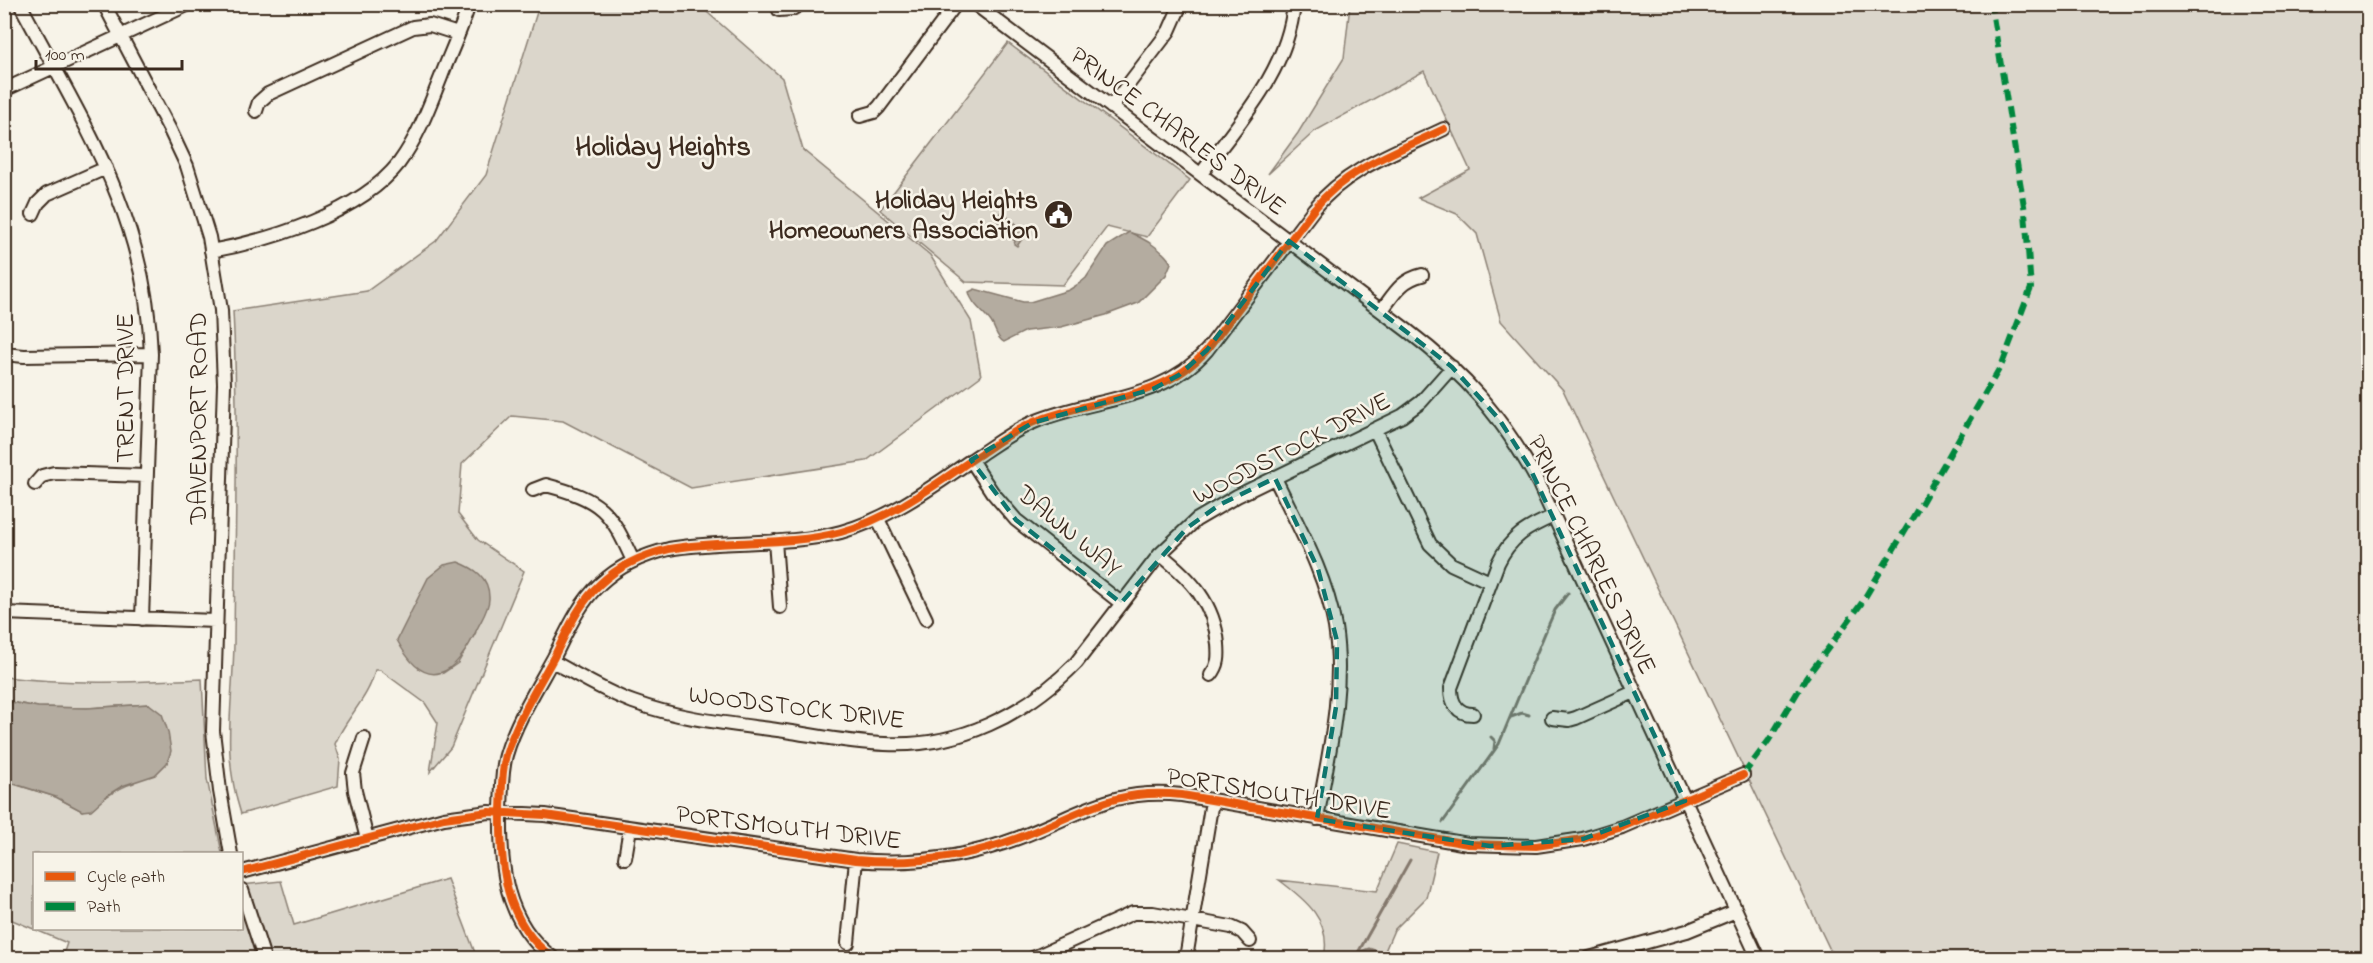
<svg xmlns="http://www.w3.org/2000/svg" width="2373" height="963" font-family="'Indie Flower',sans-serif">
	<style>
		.green { fill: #dbd6cb; stroke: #8b8074; stroke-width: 1.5; fill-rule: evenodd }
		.water { fill: #b4aca0; stroke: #84786c; stroke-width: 1.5 }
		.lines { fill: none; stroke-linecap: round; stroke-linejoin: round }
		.stream { stroke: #84786c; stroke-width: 3 }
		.minor-casing { stroke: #3b2a1e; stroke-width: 16 }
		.minor { stroke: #f7f3e8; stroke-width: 12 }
		.quiet { stroke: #00873e; stroke-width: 6; stroke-dasharray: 12 6; stroke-linecap: butt }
		.cycleway-casing { stroke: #f7f3e8; stroke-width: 11 }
		.cycleway { stroke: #e8590c; stroke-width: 8 }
		.marked { fill: #0f766e; fill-opacity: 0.2; stroke: #0f766e; stroke-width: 4.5; stroke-dasharray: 12 8; stroke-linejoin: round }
		.labels { text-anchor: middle; stroke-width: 5; stroke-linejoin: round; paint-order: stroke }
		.street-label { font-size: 26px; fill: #3b2a1e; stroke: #f7f3e8 }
		.poi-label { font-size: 26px; font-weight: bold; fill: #3b2a1e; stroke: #f7f3e8; text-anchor: end }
		.quarter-label { font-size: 28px; font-weight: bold; fill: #3b2a1e; stroke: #f7f3e8 }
	</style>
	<rect width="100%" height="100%" fill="#f7f3e8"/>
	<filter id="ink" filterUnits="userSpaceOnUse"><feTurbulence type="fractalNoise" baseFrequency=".0167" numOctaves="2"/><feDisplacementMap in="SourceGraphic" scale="12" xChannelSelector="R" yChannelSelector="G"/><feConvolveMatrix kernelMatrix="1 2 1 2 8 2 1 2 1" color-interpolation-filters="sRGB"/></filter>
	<g filter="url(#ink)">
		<!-- green -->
		<path class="green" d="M538 5H700V6L782 78 803 150 930 255 971 321 981 376 866 461 691 488 563 421 512 416 462 464 458 514 478 540 524 571 451 747 430 772 438 723 425 703 380 670H375C369 699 345 718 335 744L340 759 338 786 241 814C221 752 233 706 234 643 235 532 239 422 233 311L367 291 436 241 486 175 538 9ZM476 632 458 663 442 674Z
			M1350 5H2368V958H1834L1563 390 1501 321 1477 234 1457 214 1418 198 1470 170 1424 71 1315 131 1268 174 1298 133 1344 58Z
			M1008 43 1190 180 1147 237 1107 227 1063 285 966 282 880 210Z
			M5 677C70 685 136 682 202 679L207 779 222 853 34 854V928H242V885L281 881 294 925 447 879 477 958H94L92 954 90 958H62L67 943 5 917 4 781 56 797 82 811C101 803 114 788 134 783L149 704 87 708 38 707 5 701Z
			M1397 844 1437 852 1426 898 1394 930 1382 958H1324C1332 921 1306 900 1279 880L1377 891Z"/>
		<!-- water -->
		<path class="water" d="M1001 212 1024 230 1025 229 1028 231 1017 246 1014 244 1015 241 992 224Z
			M1129 232C1144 239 1162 248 1171 263L1166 275 1138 303 1106 315 1061 327 1026 331 1004 342C996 338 996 329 991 322 984 312 971 304 969 292L975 289 1023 302H1030L1069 290 1080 283 1086 278 1107 246Z
			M458 562C474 568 489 577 489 597 490 607 482 619 478 627 457 674 427 697 397 640L428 578 444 565Z
			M5 701 38 707 87 708 149 704 162 714 168 732 171 751 167 763 155 775 122 786 109 794 91 810 82 811 56 797 5 781Z"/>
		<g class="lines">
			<!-- stream -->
			<path class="stream" d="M1511 717 1522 713 1529 715
				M1491 737 1495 741 1494 749
				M1443 822 1499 744 1545 633 1555 610 1568 593
				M1360 952 1369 949 1378 952
				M116 958 122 950
				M1355 958 1410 860"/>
			<defs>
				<path id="minor" d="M20 4C82 121 147 217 151 354L142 619
					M104 4 170 130 187 166 209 237 221 310 224 384 213 731 220 791 231 854
					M975 4 1408 331C1467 376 1502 417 1538 482L1758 958
					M779 10 792 9 801 4
					M4 90 189 4
					M1111 107 1169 31 1181 4
					M256 111 259 102 268 94 413 27 430 25 458 34
					M860 116 874 112 879 107 956 4
					M1201 174C1238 123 1288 71 1294 4
					M33 214 38 203 47 194 106 168
					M211 251C271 240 360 213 399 163 418 137 429 107 441 77 450 53 462 29 469 4
					M1382 310C1394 294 1401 280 1422 275
					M4 354 24 356 151 354
					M1375 430 1430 544 1451 564 1490 582
					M971 460 992 492 1016 520 1121 603
					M1275 478C1298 526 1326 574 1335 627 1345 691 1328 756 1317 819
					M35 484 42 476 54 473 146 476
					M533 490 546 485C602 500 610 510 633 561
					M878 519 926 619
					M775 541 780 607
					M1160 554C1191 579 1214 603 1218 644 1219 657 1219 665 1211 675
					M4 613 215 621
					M552 661C578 675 605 692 633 702 682 720 734 724 785 731 818 736 851 743 885 744 958 748 1025 715 1076 663L1160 554 1196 520 1237 496 1402 416 1421 402 1452 367
					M1473 714C1457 714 1451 703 1451 688L1498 563C1510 537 1528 527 1554 516
					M1552 718 1569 720 1576 718 1634 692
					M364 738 353 773 355 791 367 839
					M625 858 630 828
					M242 872 444 818 489 812 545 815 856 860C912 865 965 858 1018 838 1080 815 1112 787 1182 795L1468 844 1536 846 1583 839 1622 827 1743 775
					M242 890 264 958
					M848 943 856 860
					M553 958C504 922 500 865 501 810 502 791 501 773 506 755 516 721 537 688 554 657 567 631 579 603 600 584 620 565 643 555 669 549 725 539 785 547 841 532 892 518 936 484 979 455 997 443 1014 430 1034 422 1094 397 1162 402 1207 350L1314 209C1347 168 1398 151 1444 129
					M1033 958 1133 913H1153L1231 927 1242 932 1250 941
					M1186 958 1212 801
					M1589 958 1687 931 1736 911"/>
			</defs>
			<!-- minor casing -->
			<use href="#minor" class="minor-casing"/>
			<!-- minor -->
			<use href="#minor" class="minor"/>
			<!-- quiet -->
			<path class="quiet" d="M1743 775 1769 740 1806 678 1861 604 1922 502 2002 364 2031 288 2025 212 1991 4"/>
			<defs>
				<path id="cycleway" d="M242 872 444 818 489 812 545 815 856 860C912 865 965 858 1018 838 1080 815 1112 787 1182 795L1468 844 1536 846 1583 839 1622 827 1743 775
					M553 958C504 922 500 865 501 810 502 791 501 773 506 755 516 721 537 688 554 657 567 631 579 603 600 584 620 565 643 555 669 549 725 539 785 547 841 532 892 518 936 484 979 455 997 443 1014 430 1034 422 1094 397 1162 402 1207 350L1314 209C1347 168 1398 151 1444 129"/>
			</defs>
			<!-- cycleway casing -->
			<use href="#cycleway" class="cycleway-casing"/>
			<!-- cycleway -->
			<use href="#cycleway" class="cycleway"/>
		</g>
	</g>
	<!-- marked area -->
	<path class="marked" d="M1289 241 1452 367 1499 419 1529 466 1685 801 1583 839 1490 846 1317 819 1336 707 1337 641 1318 569 1275 478 1219 505 1187 528 1121 603 1016 520 971 460 1032 423 1153 389 1179 375 1207 350Z"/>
	<!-- icons -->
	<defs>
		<symbol id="civic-disc" viewBox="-11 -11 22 22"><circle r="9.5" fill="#3b2a1e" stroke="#f7f3e8"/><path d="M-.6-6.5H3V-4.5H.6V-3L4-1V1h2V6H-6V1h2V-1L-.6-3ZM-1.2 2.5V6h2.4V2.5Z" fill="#fff"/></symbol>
	</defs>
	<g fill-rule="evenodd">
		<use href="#civic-disc" x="1042" y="198" width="33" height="33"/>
	</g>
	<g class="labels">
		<!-- street labels -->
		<g class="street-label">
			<text transform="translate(1179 130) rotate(37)" y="9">PRINCE CHARLES DRIVE</text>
			<text transform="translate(124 388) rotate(-90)" y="9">TRENT DRIVE</text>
			<text transform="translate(197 418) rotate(-90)" y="9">DAVENPORT ROAD</text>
			<text transform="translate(1291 447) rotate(-27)" y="9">WOODSTOCK DRIVE</text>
			<text transform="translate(1070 530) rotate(40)" y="9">DAWN WAY</text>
			<text transform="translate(1593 554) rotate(64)" y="9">PRINCE CHARLES DRIVE</text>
			<text transform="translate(797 706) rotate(7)" y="9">WOODSTOCK DRIVE</text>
			<text transform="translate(1279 792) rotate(9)" y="9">PORTSMOUTH DRIVE</text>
			<text transform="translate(789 826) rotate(7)" y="9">PORTSMOUTH DRIVE</text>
		</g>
		<!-- poi labels -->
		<g class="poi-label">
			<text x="1038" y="208">Holiday Heights<tspan x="1038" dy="30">Homeowners Association</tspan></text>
		</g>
		<!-- quarter labels -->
		<g class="quarter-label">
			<text x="663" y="155">Holiday Heights</text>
		</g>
	</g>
	<!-- margin -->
	<rect width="2373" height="963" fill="none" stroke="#f7f3e8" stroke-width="24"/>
	<rect x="12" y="12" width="2349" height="939" fill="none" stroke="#3b2a1e" stroke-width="2" filter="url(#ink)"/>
	<!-- legend -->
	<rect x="33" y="852" width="210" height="78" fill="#f7f3e8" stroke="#aca397" stroke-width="1.5"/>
	<rect x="45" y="872" width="30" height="9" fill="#e8590c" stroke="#aca397" stroke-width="1.5"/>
	<text x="87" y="882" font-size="18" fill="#3b2a1e">Cycle path</text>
	<rect x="45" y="902" width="30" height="9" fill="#00873e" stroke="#aca397" stroke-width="1.5"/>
	<text x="87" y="912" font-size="18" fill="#3b2a1e">Path</text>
	<!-- scale -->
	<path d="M36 60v9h146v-9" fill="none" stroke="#3b2a1e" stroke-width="3"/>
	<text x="45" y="60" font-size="18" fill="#3b2a1e" stroke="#f7f3e8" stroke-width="4.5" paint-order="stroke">100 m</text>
</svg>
